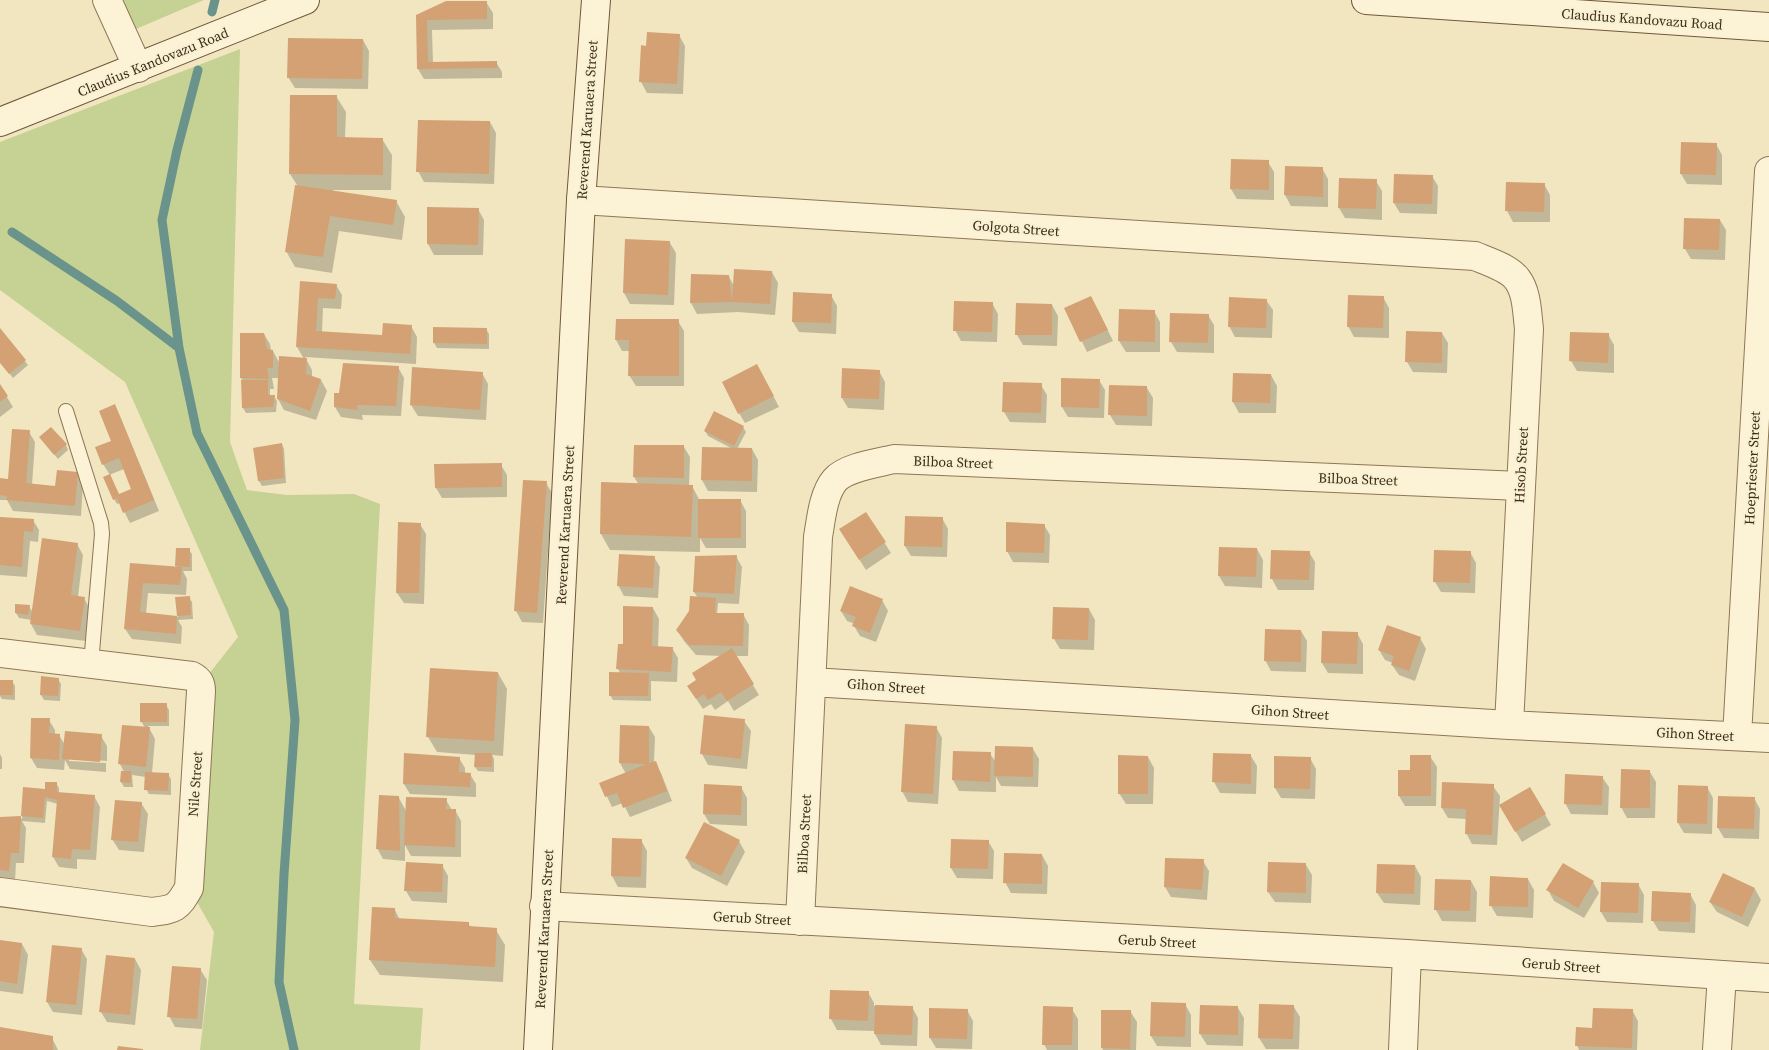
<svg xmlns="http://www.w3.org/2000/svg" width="1769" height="1050" font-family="'Source Serif 4',serif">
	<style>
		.green { fill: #c6d194 }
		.shadow { fill: #0003; fill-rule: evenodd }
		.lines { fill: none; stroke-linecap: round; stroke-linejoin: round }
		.stream { stroke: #6a938b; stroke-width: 9 }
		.building { fill: #d3a173 }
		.lane-casing { stroke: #8d7757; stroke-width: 16 }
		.street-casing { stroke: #8d7757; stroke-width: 30 }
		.secondary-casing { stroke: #6f583a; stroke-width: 30 }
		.lane { stroke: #fcf2d5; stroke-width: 14 }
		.street { stroke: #fcf2d5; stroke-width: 28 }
		.secondary { stroke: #fcf2d5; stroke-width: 28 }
		.labels { text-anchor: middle; stroke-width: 4; stroke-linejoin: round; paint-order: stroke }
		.street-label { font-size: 14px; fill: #3b2d1c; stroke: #f9f0d1 }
	</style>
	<rect width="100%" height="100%" fill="#f2e6c1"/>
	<!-- green -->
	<path class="green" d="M115 0H204L129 32Z
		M240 49 230 442 247 490 287 495 354 494 380 504 354 1004 423 1008 420 1050H200L214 932 189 888 201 684 238 637 125 382 0 290V142Z"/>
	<!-- shadow -->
	<path class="shadow" d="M486 2 493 13V29L432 30 433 63 496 62 502 72V78L424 79 418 69 417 16Z
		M679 35 685 46 683 94 647 93 641 82 642 46 647 47Z
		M363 40 369 51 368 89 295 88 288 77Z
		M336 96 346 112 345 138 382 139 392 155 391 190H333V192L396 201 405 217 402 240 339 231 332 273 295 267 286 251 297 185 290 174Z
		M490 122 496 133 494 184 424 182 418 171Z
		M1716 144 1722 155V185L1687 184 1681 174Z
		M1268 162 1274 172V200L1237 199 1231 189Z
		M1286 167 1322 168 1328 179V207L1291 206 1285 195Z
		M1432 176 1438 186 1437 214 1400 213 1394 203Z
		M1376 181 1382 191V220L1345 218 1339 208Z
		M1508 183 1544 184 1550 195V222H1513L1507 211Z
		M478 209 484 220 483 255H434L428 244Z
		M1720 220 1726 230 1725 260 1691 259 1685 249Z
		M670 243 676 253 674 305 630 304 624 293Z
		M772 272 778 283 775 315 738 312 697 314 691 303 692 276 729 277 734 286Z
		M301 282 336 285 342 295 341 309 323 308 322 332 383 336 411 326 417 337 416 364 305 357 312 370V377L321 380 327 391 316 420 284 410 278 399 279 378H272L274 389H270V396H274L277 401 276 412 246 413 243 408V381L241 378 264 334 270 344 271 351H273L280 364 304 359 297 347Z
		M831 295 837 306 836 334 799 332 793 322Z
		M1383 297 1389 308V338L1354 337 1348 326Z
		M1266 300 1273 310 1272 338 1235 337 1229 326Z
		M992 303 998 314 997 342 961 341 955 330Z
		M1052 305 1058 316 1057 346 1023 345 1017 335Z
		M1066 308H1097L1113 341 1087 352Z
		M1154 311 1160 322V352H1126L1119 341Z
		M1208 315 1214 325V353L1177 352 1171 342Z
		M678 321 684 331V386H636L629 375 630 351H622L616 340Z
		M486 329 489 334V349L437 348 434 343Z
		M0 330 28 365 13 378 0 362Z
		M1442 333 1448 343 1447 373 1413 372 1407 362Z
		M1608 334 1614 345V373L1577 371 1571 361Z
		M398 367 404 378 401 416 362 415 363 420 341 417 335 407 341 394Z
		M879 371 885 382 884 410 848 408 842 398Z
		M482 373 488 384 486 420 418 416 411 405Z
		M1234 374 1271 375 1277 386 1276 413H1239L1233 402Z
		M763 376 779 407 745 423 739 413Z
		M1099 380 1105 390 1104 418 1068 417 1062 407Z
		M1041 385 1047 395 1046 423 1010 422 1004 412Z
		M0 386 13 407 0 417Z
		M1147 388 1153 398 1152 426 1116 425 1110 415Z
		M114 406 120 416 159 511 130 523 120 503 117 504 114 499 110 475 103 464 112 441ZM124 469 133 489 119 495 109 475Z
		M743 427 746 432 737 449H752L758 460 757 492 708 491 702 480 703 448 733 449 708 436 705 431Z
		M29 432 35 442 32 485 56 487 77 473 83 484 81 516 13 511 7 500H0V480H9Z
		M40 437 66 445 68 450 58 459Z
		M282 444 284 449 286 483 262 486 259 481 254 449Z
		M635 446 684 447 690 457 689 486H692L700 501 740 500 746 511V548H706L700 538V552L610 550 601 534 639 485 634 477Z
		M501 465 507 475V497L442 498 436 488Z
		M546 483 552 493 543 623 522 622 516 611Z
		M866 514 891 553 866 570 847 540Z
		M0 518 33 520 39 530 38 542 30 541 27 577 0 575V580Z
		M942 518 948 529 947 557 911 556 905 546Z
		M420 524 426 534 424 604 404 603 397 593Z
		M1044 525 1050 535 1049 563 1013 562 1007 551Z
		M77 544 83 555 78 597 84 598 90 609 86 641 37 635 31 624 32 620 19 618 16 613 29 606 33 613Z
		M1257 549 1263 560 1262 588 1225 586 1219 576Z
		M189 550 192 554V571H183L187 579 186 595 148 593 146 614 178 617 176 598H189L192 602 193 619 178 620 182 627 181 644 132 639 125 629 131 564 178 568 176 566Z
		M1309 552 1315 562 1314 590H1278L1272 579Z
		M1470 552 1476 563 1475 593 1441 592 1435 582Z
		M736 556 742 567 739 604 718 603 717 614H743L749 625 748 656H735L759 695 734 711 728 701 715 710 711 704 703 709 695 697 698 681 722 656 696 655 684 641 677 630 698 598 694 592Z
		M654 557 660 567 658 598 624 596 618 585Z
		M882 600 888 611 876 642 860 636 854 626 855 624 847 621 841 611Z
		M653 608 659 619 658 647 672 648 678 658 677 682 651 681V701L613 700 610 695 620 673 618 669 619 646H624Z
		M1089 609 1095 620 1094 650 1060 649 1054 639Z
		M1301 631 1307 641 1306 672 1271 671 1265 660Z
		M1357 633 1363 644V674L1328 673 1322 663Z
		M1420 638 1426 649 1415 681 1399 675 1392 665 1393 663 1385 660 1379 650Z
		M498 673 507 689 503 756 492 755 494 759V772L478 771 475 767 476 755 437 752 428 737Z
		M58 679 61 684 60 701 44 700 41 695Z
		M0 681H12L15 686V700L2 699 0 696Z
		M166 705 169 710V726H148L155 739 152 773 168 774 171 779V795L149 794 146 789V777L132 775 133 787H124L121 782 124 772 120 764 124 726 145 728 141 721Z
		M49 720 55 730V735H59L65 745 101 736 107 746V761L69 758V761L106 763V772L70 769 65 760 64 770 37 768 31 758Z
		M744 721 751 731 747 769 708 765 702 754Z
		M621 726 649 727 655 737 654 761 661 773 672 801 630 817 623 803 612 807 601 784 626 774 620 763Z
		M936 727 942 738 938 804 908 802 902 791Z
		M1033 749 1039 759 1038 787 1001 786 996 777V792L959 791 953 780 954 753 990 754 996 762Z
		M0 754 2 758V769H0Z
		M1214 754 1251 756 1257 766 1256 794 1220 793 1214 782Z
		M1430 756 1437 767 1436 806H1405L1399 796 1411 771Z
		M1148 757 1154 768 1153 804H1126L1119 793Z
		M459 758 465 768V773L470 774 476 784V797L410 794 404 784Z
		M1310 758 1316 769 1315 799 1281 798 1275 788Z
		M1650 772 1656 782 1655 818H1627L1621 807Z
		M1602 777 1609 787 1608 815 1571 814 1565 803Z
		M56 783 59 788V793L94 796 100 807 96 860 77 859V869L59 867 53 857 58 804 47 801 45 823 22 821 26 828 24 863H16L15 881 0 880V818H20L22 819 24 789 46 790Z
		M1493 786 1500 796 1497 845 1472 844 1466 833 1467 819 1448 818 1442 808Z
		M741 787 747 798V826L710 824 704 814Z
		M1707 787 1713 798 1712 834 1684 833 1678 823Z
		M1530 788 1551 825 1522 842 1500 805Z
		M399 798 406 811 446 800 452 810H455L461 821V857L411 856 405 845V861L383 859 377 848Z
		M1754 798 1760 809 1759 839 1724 838 1718 828Z
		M141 803 148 814 144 852 119 850 112 839Z
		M613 839 641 840 647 851 646 888 618 887 612 876Z
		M739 841 745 852 727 886 692 868 686 858Z
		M988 841 994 851 993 879 957 878 951 868Z
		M1042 855 1048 866 1047 894 1011 893 1005 882Z
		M1203 861 1209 871 1207 900 1171 897 1165 887Z
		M442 865 448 876 447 903 412 901 406 891Z
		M1306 865 1312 875 1311 903 1275 902 1268 892Z
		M1415 866 1421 877 1420 905 1384 903 1377 893Z
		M1528 879 1534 890 1533 918 1497 916 1491 906Z
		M1436 880 1471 881 1477 892 1476 922 1442 921 1436 910Z
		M1593 882 1599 893 1584 918 1554 901 1548 890Z
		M1638 884 1644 895 1643 923 1607 922 1601 912Z
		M1755 889 1761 900 1748 927 1717 912 1710 902Z
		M1690 894 1696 905 1695 933 1659 931 1653 921Z
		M395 910 400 920 468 923 471 928 496 930 505 945 503 982 380 975 370 960Z
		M0 941 22 944 28 955 23 994 0 991Z
		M81 949 87 959 82 1015 53 1012 47 1002Z
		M135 959 141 970 135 1025 107 1022 101 1012Z
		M200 969 207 980 202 1029 175 1027 169 1016Z
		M832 991 868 992 874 1003V1006L912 1007 918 1018 917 1046 881 1045 875 1034V1031L837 1030 831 1019Z
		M1185 1004 1191 1015V1047L1157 1046 1151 1036Z
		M1201 1006 1238 1008 1244 1018 1243 1046 1207 1045 1200 1034Z
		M1294 1007 1300 1017 1299 1049H1266L1259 1038Z
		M1072 1009 1078 1019V1050H1047L1044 1044Z
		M967 1010 973 1021 972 1049 936 1048 930 1038Z
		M1632 1010 1638 1021 1637 1050H1579L1577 1045 1594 1029Z
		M1130 1011 1137 1022 1136 1050H1103L1102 1048Z
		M0 1028 52 1038 58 1050H0Z"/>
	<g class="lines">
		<!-- stream -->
		<path class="stream" d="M212 12 215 0
			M198 70 177 150 162 220 179 348 197 433 284 610 295 720 284 874 279 982 294 1050
			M12 232 117 301 179 348"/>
	</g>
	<!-- building -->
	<path class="building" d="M446 1H487V19L427 20 428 62 497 61V68L417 69 416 15Z
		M647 32 680 34 677 84 639 82 641 45 646 46Z
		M288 38 363 39 362 79 287 78Z
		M290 95H337V137L383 138V175L289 174Z
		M418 120 490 121 489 174 416 172Z
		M1681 142 1717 143 1716 175 1680 174Z
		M1231 159 1269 160V190L1230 189Z
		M1285 166 1323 167V197L1284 195Z
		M1394 174 1433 175 1432 204 1393 203Z
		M1339 178 1377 179 1376 209 1338 208Z
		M1506 182 1545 183 1544 212 1505 211Z
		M295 185 397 200 393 225 330 216 323 257 285 252Z
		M427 207 479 208 478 245 427 244Z
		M1684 218 1720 219 1719 250 1683 249Z
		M625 239 670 241 668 295 623 293Z
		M734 269 772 271 770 304 732 302Z
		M691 274 729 275 732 302 690 303Z
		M300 281 337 284 335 299 318 298 316 331 382 335 383 323 412 325 410 354 296 347Z
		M793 292 832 294 831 323 792 322Z
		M1348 295 1384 296 1383 328 1347 327Z
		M1091 296 1108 330 1080 342 1064 308Z
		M1229 297 1267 299 1266 328 1228 327Z
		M954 301 993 302 992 332 953 331Z
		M1016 303 1052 304V335H1015Z
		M1119 309 1155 310V342L1118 341Z
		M1170 313 1209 314 1208 343 1169 342Z
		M616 319H679V376H628L629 340H615Z
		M433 327 487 328V344L433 343Z
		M0 328 26 360 9 374 0 363Z
		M1406 331 1442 332V363L1405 362Z
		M1570 332 1609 333 1608 363 1569 361Z
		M240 333H264L267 349 273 350V368H267L269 379 240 378Z
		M279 356 307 358 306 374 321 379 310 411 277 399Z
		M343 363 399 366 396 406 357 405 358 410 334 407V393H339Z
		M757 364 774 396 738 414 722 382Z
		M412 367 483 372 480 410 410 405Z
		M842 368 880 370 879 399 841 398Z
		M1233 373 1271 374 1270 403 1232 402Z
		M1061 378 1100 379 1099 408 1061 407Z
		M241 380H268V395H275L273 407 242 408Z
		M1003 382 1042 383 1041 413 1002 412Z
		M0 384 8 396 0 402Z
		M1109 385 1147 386V416L1108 415Z
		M115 404 154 500 123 513 117 498 113 500 103 477 110 474 119 494 131 489 119 458 102 465 95 447 111 441 99 411Z
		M714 411 744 426 734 446 704 431Z
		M51 427 67 444 54 455 39 437Z
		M12 429 30 430 26 483 55 486 57 470 78 472 75 506 6 500 7 496 0 495V478L8 479Z
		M282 443 284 478 258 481 253 448Z
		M634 445H684V478L633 477Z
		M702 447 752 448V481L701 480Z
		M502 463V487L435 488 434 464Z
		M523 480 547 481 537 613 514 611Z
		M601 482 693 485 691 537 600 534Z
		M698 499H741V538H698Z
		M866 512 886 542 859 560 839 529Z
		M905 516 943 517 942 547 904 546Z
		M0 517 34 519 33 532 24 531 22 567 0 565Z
		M398 522 421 523 419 593H396Z
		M1006 522 1045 524 1044 553 1006 552Z
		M42 538 78 543 71 595 85 597 80 631 30 624Z
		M1219 547 1257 548 1256 577 1218 576Z
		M176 548H190V567L175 566Z
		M1271 550 1310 551 1309 580 1270 579Z
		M1434 550 1471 551 1470 583 1433 582Z
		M619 554 655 556 653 588 617 586Z
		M737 555 734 594 693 592 695 556Z
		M130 563 182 567 180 585 143 583 140 612 177 616 176 634 124 629Z
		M850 586 883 599 870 633 852 626 856 617 840 611Z
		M190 596 191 615 177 616 175 597Z
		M690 596 716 598 715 613H744L743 646 689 645 676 630 689 611Z
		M15 604 30 605 28 615 15 613Z
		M623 606 653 607 652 646 673 647 671 672 616 669 618 644H623Z
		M1053 607 1089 608 1088 640 1052 639Z
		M1387 625 1421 637 1409 671 1391 665 1394 656 1378 650Z
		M1265 629 1301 630V662L1264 661Z
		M1322 631 1358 632 1357 664 1321 663Z
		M732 648 754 684 727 701 721 692 708 700 704 694 696 699 687 686 696 680 692 673Z
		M430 668 498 672 494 741 426 737Z
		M609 672 649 673 648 696H609Z
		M41 676 59 678 58 696 40 695Z
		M0 680H13V695H0Z
		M140 703H167V722H140Z
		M704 715 745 719 741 759 700 754Z
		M31 718H50L49 733 60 734 59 760 30 758Z
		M905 724 937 726 933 794 901 792Z
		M122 725 150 727 146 767 118 764Z
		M620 725 649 726V763L656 761 667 791 623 808 617 793 605 797 599 783 647 764 619 763Z
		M65 731 102 734 100 762 62 759Z
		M995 746 1033 747V777L994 776Z
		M953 751 991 752 990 782 952 780Z
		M404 753 460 757 459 772 471 773 470 787 403 784Z
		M475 753H492V767H474Z
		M1213 753 1251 754V784L1212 782Z
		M1118 755 1148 756V794H1118Z
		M1410 755H1431V796H1398V770H1410Z
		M1274 756 1311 757 1310 789 1274 788Z
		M1621 769 1650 770V808H1620Z
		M121 771H131V783L120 782Z
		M145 772 169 773 168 791 144 790Z
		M1565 774 1603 776 1602 805 1564 804Z
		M45 782H57V792L95 795 90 850 72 849 71 859 52 857 57 800 45 797 43 818 21 816 19 853H11L9 871 0 870V817L21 816 23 787 45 789Z
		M1442 782 1494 784 1492 835 1465 834 1466 809 1441 808Z
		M704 784 742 786 741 815 703 814Z
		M1678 785 1708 786 1707 824 1677 823Z
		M1530 787 1546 814 1515 832 1499 805Z
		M379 795 399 796 400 851 376 849Z
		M1718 796 1755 797 1754 829 1717 828Z
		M406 797 447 798 446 809H456L455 847 404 845Z
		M115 800 142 802 138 842 111 840Z
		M704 822 740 840 721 876 685 858Z
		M612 838 642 839 641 877 611 876Z
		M951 839 989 840 988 869 950 868Z
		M1004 853 1042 854V884L1003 883Z
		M1165 858 1204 859 1202 890 1164 887Z
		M406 862 443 864 442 892 404 891Z
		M1268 862 1306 863V893L1267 892Z
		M1563 863 1594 881 1578 908 1546 890Z
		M1377 864 1415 865 1414 894 1376 893Z
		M1723 873 1755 888 1742 917 1709 902Z
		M1490 876 1528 878V907L1489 906Z
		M1435 879 1471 880 1470 911 1434 910Z
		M1601 882 1639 883 1638 913 1600 912Z
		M1652 891 1691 893 1690 922 1651 921Z
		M372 907 395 908V918L469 922V926L497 928 495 967 369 960Z
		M0 940 22 943 17 984 0 981Z
		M52 945 82 948 76 1005 46 1002Z
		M106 955 135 958 130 1015 99 1012Z
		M172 966 201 968 197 1019 167 1017Z
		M830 990 869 991 868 1021 829 1019Z
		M1151 1002 1186 1003 1185 1037 1150 1036Z
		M1259 1004 1294 1005 1293 1039 1258 1038Z
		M875 1005 913 1006 912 1035 874 1034Z
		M1200 1005 1238 1006V1035L1199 1034Z
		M1043 1006 1073 1007 1072 1045H1042Z
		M929 1008 968 1009 967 1039 929 1038Z
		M1593 1008 1633 1009 1632 1048 1575 1046 1576 1027 1592 1028Z
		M1101 1010H1131L1130 1049 1101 1048Z
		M0 1027 53 1036V1050H0Z
		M118 1046 143 1049V1050H117Z"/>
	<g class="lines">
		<defs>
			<path id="lane" d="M66 411 101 523 102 534 91 664"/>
			<path id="street" d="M107 0 138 68
				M581 200 1475 256C1487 261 1509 268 1517 279 1527 292 1527 312 1529 329L1509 725
				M0 653 192 676C199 680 201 683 201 691L189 888C177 909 175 909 152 912L0 892
				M812 682 1509 725 1769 738
				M1737 736 1769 171
				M544 906 1407 954 1769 978
				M800 921 818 537C821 520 823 494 835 480 846 467 878 463 894 459L1520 486
				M1403 1050 1407 954
				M1717 1050 1722 975"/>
			<path id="secondary" d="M1366 0 1769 27
				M0 122 305 0
				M538 1050 581 200 596 0"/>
		</defs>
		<!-- lane casing -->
		<use href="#lane" class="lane-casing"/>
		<!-- street casing -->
		<use href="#street" class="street-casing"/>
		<!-- secondary casing -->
		<use href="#secondary" class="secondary-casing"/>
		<!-- lane -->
		<use href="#lane" class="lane"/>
		<!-- street -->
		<use href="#street" class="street"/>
		<!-- secondary -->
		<use href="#secondary" class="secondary"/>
	</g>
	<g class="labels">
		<!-- street labels -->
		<g class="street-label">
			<text transform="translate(1642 19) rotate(4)" y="5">Claudius Kandovazu Road</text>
			<text transform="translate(153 62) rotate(-22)" y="5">Claudius Kandovazu Road</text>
			<text transform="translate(587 120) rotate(-86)" y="5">Reverend Karuaera Street</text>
			<text transform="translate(1016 228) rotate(4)" y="5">Golgota Street</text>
			<text transform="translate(953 462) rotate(2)" y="5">Bilboa Street</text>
			<text transform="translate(1521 465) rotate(-87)" y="5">Hisob Street</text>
			<text transform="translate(1752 468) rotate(-87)" y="5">Hoepriester Street</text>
			<text transform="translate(1358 479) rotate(2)" y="5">Bilboa Street</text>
			<text transform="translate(565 525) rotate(-87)" y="5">Reverend Karuaera Street</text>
			<text transform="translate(886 686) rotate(4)" y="5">Gihon Street</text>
			<text transform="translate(1290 712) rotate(4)" y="5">Gihon Street</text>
			<text transform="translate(1695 734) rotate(3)" y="5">Gihon Street</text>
			<text transform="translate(195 784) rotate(-86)" y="5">Nile Street</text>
			<text transform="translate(804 834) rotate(-87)" y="5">Bilboa Street</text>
			<text transform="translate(752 918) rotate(3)" y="5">Gerub Street</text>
			<text transform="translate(544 929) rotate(-87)" y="5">Reverend Karuaera Street</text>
			<text transform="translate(1157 941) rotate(3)" y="5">Gerub Street</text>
			<text transform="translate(1561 965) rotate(4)" y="5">Gerub Street</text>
		</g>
	</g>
</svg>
